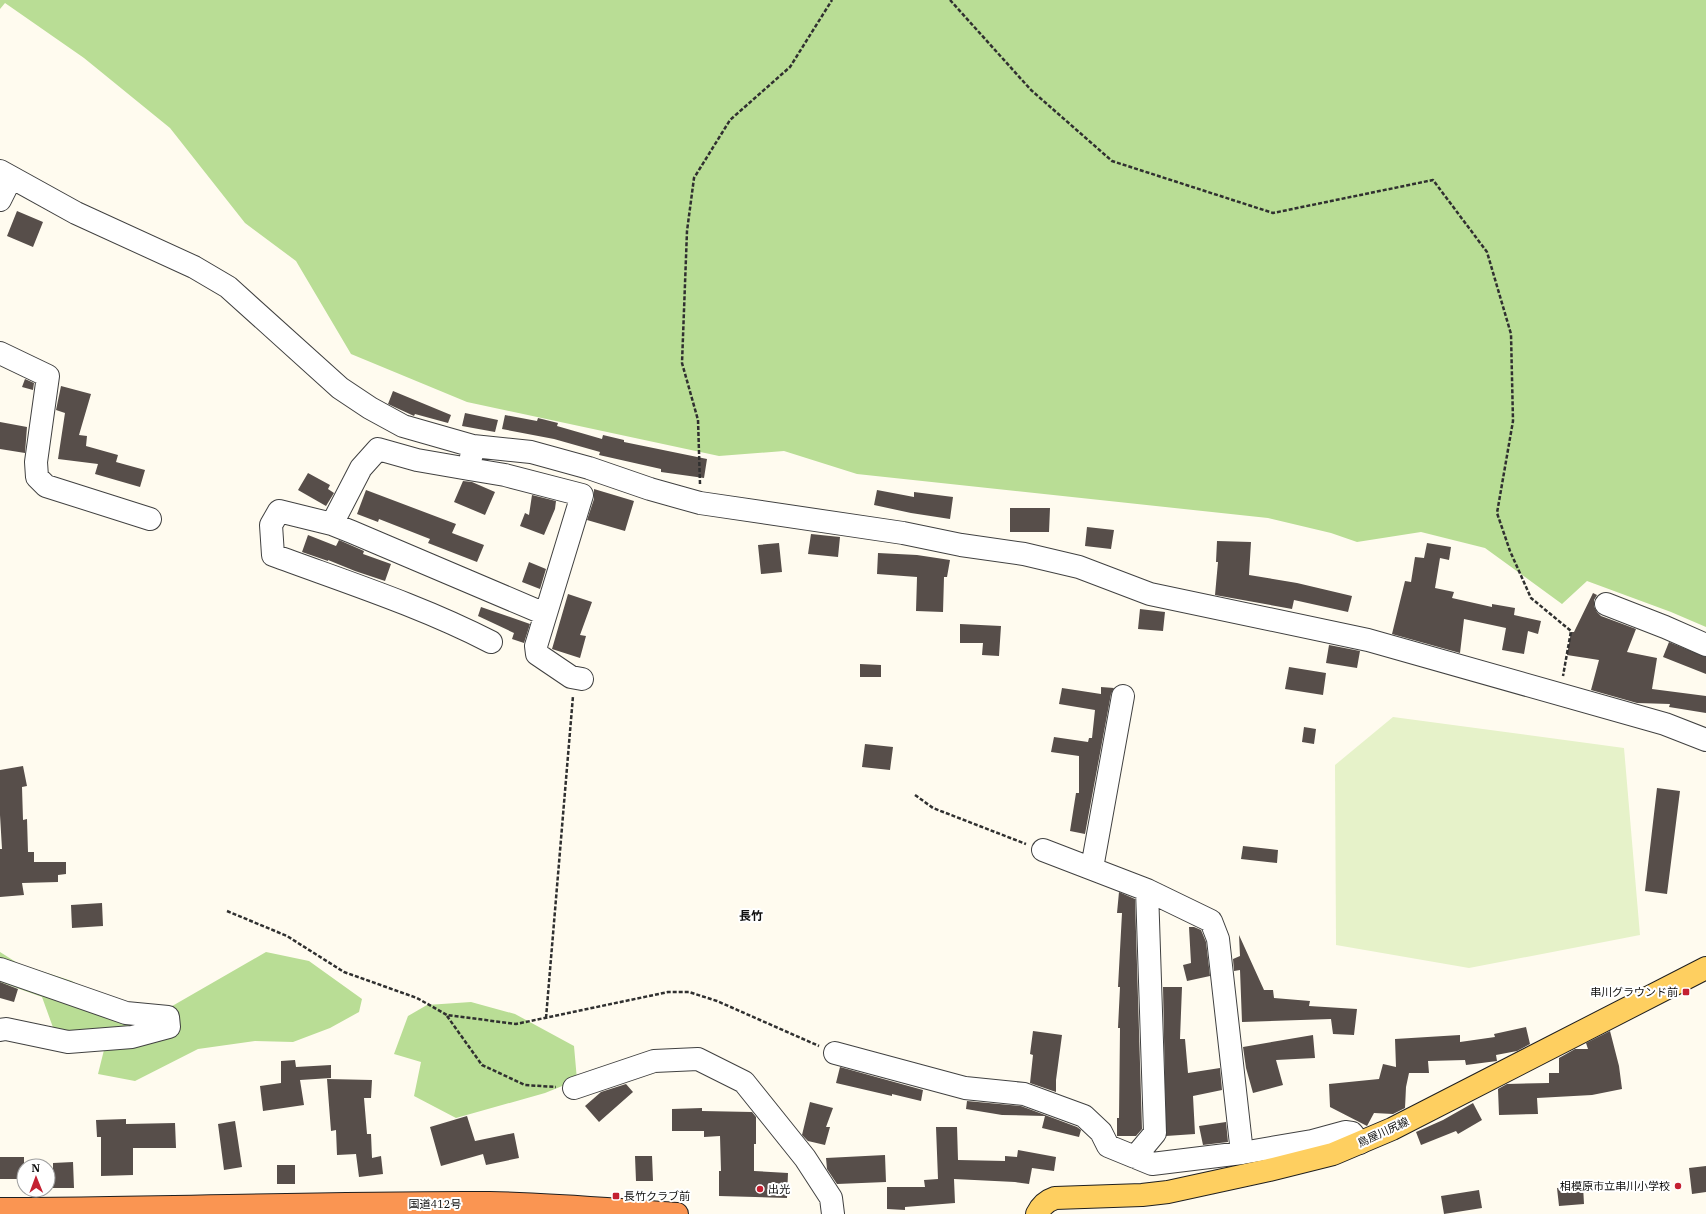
<svg xmlns="http://www.w3.org/2000/svg" width="1706" height="1214" font-family="'IBM Plex Serif','Noto Sans JP',serif">
	<style>
		.forest { fill: #b9dd95 }
		.pitch { fill: #e6f2c9 }
		.building { fill: #574e4a }
		.lines { fill: none; stroke-linecap: round; stroke-linejoin: round }
		.minor-casing { stroke: #414141; stroke-width: 24 }
		.major-casing { stroke: #1f1f1f; stroke-width: 24 }
		.highway-casing { stroke: #1f1f1f; stroke-width: 24 }
		.path { stroke: #303030; stroke-width: 2.5; stroke-dasharray: 4 2; stroke-linecap: butt }
		.minor { stroke: #fff; stroke-width: 22 }
		.major { stroke: #fecf60; stroke-width: 22 }
		.highway { stroke: #fa9552; stroke-width: 22 }
		.poi-dot { fill: #c42031; stroke: #fff; stroke-width: 1.5 }
		.labels { text-anchor: middle; stroke-width: 4; stroke-linejoin: round; paint-order: stroke }
		.poi-label { font-size: 11px; fill: #0e0e0e; stroke: #fff; text-anchor: end }
		.street-label { font-size: 11px; fill: #0e0e0e; stroke: #fff }
		.neighbourhood-label { font-size: 12px; font-weight: bold; fill: #0e0e0e; stroke: #fff }
	</style>
	<rect width="100%" height="100%" fill="#fffbef"/>
	<!-- forest -->
	<path class="forest" d="M0 0H1706V627L1671 612 1587 581 1562 604 1485 548 1421 532 1357 542 1331 533 1268 518 857 474 784 451 719 456 467 402 351 354 296 261 245 223 170 128 84 58 5 3 0 9Z
		M0 952 19 964 72 981 141 1024 266 952 309 961 362 999 359 1012 330 1028 293 1042 255 1041 198 1049 135 1081 98 1074 104 1050 55 1033 42 997 0 982Z
		M471 1002 515 1014 574 1046 577 1080 545 1093 456 1118 414 1096 421 1062 394 1054 408 1016 427 1005Z"/>
	<!-- pitch -->
	<path class="pitch" d="M1393 717 1624 748 1640 935 1469 968 1336 945 1335 765Z"/>
	<!-- building -->
	<path class="building" d="M17 211 43 222 33 247 7 236Z
		M25 379 34 383 33 390 22 387Z
		M61 386 91 394 79 435 87 436 86 446 118 455 116 462 145 470 140 487 95 474 98 464 58 459 65 413 56 410Z
		M393 391 451 415 448 423 415 414 414 416 388 404Z
		M465 413 498 420 495 432 462 426Z
		M505 415 537 421 538 418 558 423 557 426 602 439 603 435 624 440V442L707 459 704 478 661 472V469L599 455 600 452 554 439 502 429Z
		M0 422 27 427 25 453 0 449Z
		M308 473 330 485 328 489 334 493 326 506 298 490Z
		M463 481 472 482 495 492 485 515 454 502Z
		M594 489 634 501 625 531 587 520 594 499Z
		M366 490 456 524 452 533 484 545 477 562 428 543 430 539 379 519 378 522 357 514Z
		M877 490 914 497V492L953 497 950 519 911 513 874 505Z
		M532 495 556 501 555 509 544 535 520 526 525 513 529 515Z
		M1010 508H1050L1049 532H1010Z
		M1087 527 1114 530 1111 549 1085 546Z
		M811 534 840 537 838 557 808 554Z
		M308 535 336 546 339 540 364 551 363 554 391 564 385 581 355 571 328 560V561L302 552Z
		M1217 541 1251 542 1249 575 1297 583 1352 596 1348 612 1294 600 1292 609 1215 595 1218 562H1216Z
		M779 543 782 572 761 574 758 545Z
		M1427 543 1451 547 1449 560 1440 558 1435 588 1454 592 1452 598 1492 607V604L1515 608 1514 615 1541 621 1538 634 1528 631 1524 654 1502 650 1506 628 1464 619 1460 653 1392 634 1405 581 1411 582 1415 557 1424 558Z
		M878 553 917 555 950 560 947 577H944L943 612 916 611 917 577 877 574Z
		M529 562 546 569 540 589 522 582Z
		M1593 593 1597 595 1594 600V606L1597 612 1601 616 1636 629 1627 652 1657 658 1652 689 1706 696V713L1669 707 1670 704 1637 703 1591 690 1599 660 1567 655 1571 632H1574Z
		M568 594 592 602 580 635 586 636 580 658 552 649Z
		M481 607 530 624 524 643 512 639 514 633 478 616Z
		M1140 609 1165 612 1163 631 1138 629Z
		M960 624 1001 626 999 656 982 655 983 643H960Z
		M1669 642 1706 657V674L1663 657Z
		M1329 645 1360 651 1357 668 1326 663Z
		M860 664 881 665V677H860Z
		M1289 667 1326 673 1323 695 1285 689Z
		M1101 687 1114 688 1111 694 1085 834 1070 831 1076 793H1079V756L1051 752 1054 737 1088 742 1089 738H1092L1095 710 1059 704 1062 688 1101 694Z
		M1304 727 1316 729 1314 744 1302 742Z
		M865 744 893 747 890 770 862 767Z
		M23 766 27 786 22 787 23 820 27 819 28 852H34V862H66V874L58 875V882L22 883 24 895 0 897V849H2L0 815V770Z
		M1657 788 1680 791 1667 894 1645 891Z
		M1243 846 1278 850 1277 863 1241 859Z
		M1119 892 1135 899 1142 1129 1136 1136H1117V1118H1119L1120 1028H1118L1120 987H1118L1122 913H1117Z
		M102 903 103 926 72 928 71 905Z
		M1189 927H1194L1201 930 1206 942 1210 976 1187 981 1183 965 1191 963Z
		M1239 935 1264 990H1273L1274 998 1310 1001 1309 1006 1357 1009 1354 1035 1333 1034 1331 1019 1242 1022 1240 970 1234 971 1233 959 1240 956Z
		M0 982 18 989 14 1002 0 998Z
		M1163 987H1182L1180 1039H1185L1188 1073 1220 1068 1222 1090 1193 1096 1195 1134 1166 1136Z
		M1526 1027 1530 1044 1517 1051 1496 1055 1497 1061 1466 1065 1465 1060 1428 1061 1429 1073H1409L1406 1087 1405 1108 1393 1114 1374 1113 1367 1126 1330 1107 1329 1084 1379 1079 1383 1064 1396 1067 1395 1039 1460 1035V1042L1495 1037 1494 1034Z
		M1033 1031 1062 1035 1056 1080V1092L1030 1083 1033 1055 1030 1054Z
		M1610 1031 1619 1066 1622 1089 1592 1095 1537 1098 1538 1114 1499 1115 1498 1089 1507 1084 1549 1083V1073H1559V1058L1575 1049H1588L1586 1043Z
		M1313 1035 1315 1058 1276 1060 1283 1085 1253 1093 1246 1068 1243 1047Z
		M295 1060 296 1067 331 1065V1078L300 1080 304 1105 263 1111 260 1086 281 1083V1061Z
		M840 1067 923 1090 921 1101 892 1094V1096L836 1083Z
		M327 1079 372 1080 371 1098H364L367 1134H371L372 1158 381 1156 383 1174 359 1177 356 1154 337 1155 336 1130 331 1131Z
		M626 1084 633 1092 599 1122 585 1106 601 1092Z
		M967 1101 1021 1106 1077 1127 1081 1130 1079 1137 1042 1128 1045 1116 1002 1115 966 1109Z
		M810 1102 833 1108 826 1127H830L825 1145 808 1141 802 1135Z
		M1473 1103 1482 1120 1458 1134 1456 1131 1421 1145 1416 1132 1443 1120Z
		M702 1108V1111L752 1112 756 1117V1144H754V1171L788 1173 787 1198 719 1196V1171H721L720 1136 704 1137V1131H672V1109Z
		M467 1116 475 1141 514 1133 519 1158 486 1165 483 1154 441 1166 430 1127Z
		M126 1119V1124L175 1123 176 1148H133V1175L101 1176V1137H97L96 1120Z
		M235 1121 242 1167 224 1170 218 1124Z
		M1226 1122 1228 1142 1203 1145 1199 1126Z
		M936 1127H957L958 1160 1005 1161V1156L1017 1157 1018 1150 1056 1157 1054 1171 1032 1168 1029 1184 1015 1182 954 1179 955 1203 905 1207V1210L887 1209V1187H925L924 1180 938 1179Z
		M885 1155 886 1182 837 1184 827 1169 826 1158Z
		M635 1156H652L653 1181H636Z
		M0 1157H24V1179H0Z
		M73 1162 74 1188H53V1163Z
		M277 1165H295V1184H277Z
		M1706 1166V1192L1692 1194 1689 1168Z
		M1583 1186 1584 1204 1559 1206 1557 1188Z
		M1479 1190 1482 1208 1444 1214 1441 1196Z"/>
	<g class="lines">
		<defs>
			<path id="minor" d="M0 171 76 213 194 267 228 287 340 388 370 408 403 426 473 446 531 452 589 468 650 489 700 503 903 533 961 545 1024 554 1079 567 1150 594 1368 640 1665 724 1706 740
				M0 200 11 178
				M0 353 48 376 36 462 37 477 46 486 150 519
				M473 446 469 469 505 475 582 495 536 646 537 654 571 677 582 679
				M332 524 361 468 378 449 417 460 469 469
				M1606 604 1665 627 1706 645
				M491 642C421 606 346 582 273 555L271 525 279 511 332 524 352 532 545 614
				M1043 850 1147 890 1211 921 1218 939 1242 1153 1312 1141 1345 1132 1352 1133 1360 1143
				M1092 868 1123 696
				M0 969 126 1013 168 1017 169 1027 132 1037 68 1042 6 1029 0 1030
				M835 1053 965 1088 1024 1094 1084 1116 1101 1132 1108 1146 1152 1164 1242 1153
				M574 1088 654 1061 698 1059 744 1082 805 1158 831 1198 833 1214
				M1135 1157 1155 1133 1147 890"/>
			<path id="major" d="M1037 1214C1041 1206 1046 1201 1055 1198L1142 1195 1168 1192 1269 1170 1333 1154 1392 1129 1706 968"/>
			<path id="highway" d="M0 1209C163 1209 327 1202 490 1203 553 1204 615 1210 677 1214"/>
		</defs>
		<!-- minor casing -->
		<use href="#minor" class="minor-casing"/>
		<!-- major casing -->
		<use href="#major" class="major-casing"/>
		<!-- highway casing -->
		<use href="#highway" class="highway-casing"/>
		<!-- path -->
		<path class="path" d="M950 0 1031 90 1112 161 1273 213 1433 180 1487 252 1511 334 1513 421 1497 513 1510 551 1531 598 1571 631 1563 676
			M700 484 698 420 682 363 687 231 694 178 730 120 790 67 832 0
			M915 795 933 808 1026 844
			M227 911 287 936 344 972 417 998 447 1015 516 1024 668 992H689L717 1001 819 1046
			M447 1016 482 1065 525 1085 556 1087
			M546 1018 573 696"/>
		<!-- minor -->
		<use href="#minor" class="minor"/>
		<!-- major -->
		<use href="#major" class="major"/>
		<!-- highway -->
		<use href="#highway" class="highway"/>
	</g>
	<!-- markers -->
	<g class="poi-dot">
		<rect x="1682" y="988" width="8" height="8" rx="2"/>
		<circle cx="1678" cy="1186" r="4"/>
		<circle cx="760" cy="1189" r="4"/>
		<rect x="612" y="1192" width="8" height="8" rx="2"/>
	</g>
	<g class="labels">
		<!-- poi labels -->
		<g class="poi-label">
			<text x="1678" y="996">串川グラウンド前</text>
			<text x="1670" y="1190">相模原市立串川小学校</text>
			<text x="768" y="1193" text-anchor="start">出光</text>
			<text x="624" y="1200" text-anchor="start">長竹クラブ前</text>
		</g>
		<!-- street labels -->
		<g class="street-label">
			<text transform="translate(1383 1132) rotate(-25)" y="4">鳥屋川尻線</text>
			<text x="435" y="1208">国道412号</text>
		</g>
		<!-- neighbourhood labels -->
		<g class="neighbourhood-label">
			<text x="751" y="920">長竹</text>
		</g>
	</g>
	<!-- north arrow -->
	<g transform="translate(36 1178) rotate(359)"><circle r="19" fill="#ffffff" stroke="#9f9f9f"/>
	<path d="M0-3L7 15L0 10L-7 15Z" fill="#c42031"/>
	<text y="-6" font-size="11" font-weight="bold" text-anchor="middle" fill="#0e0e0e">N</text>
	</g>
</svg>
